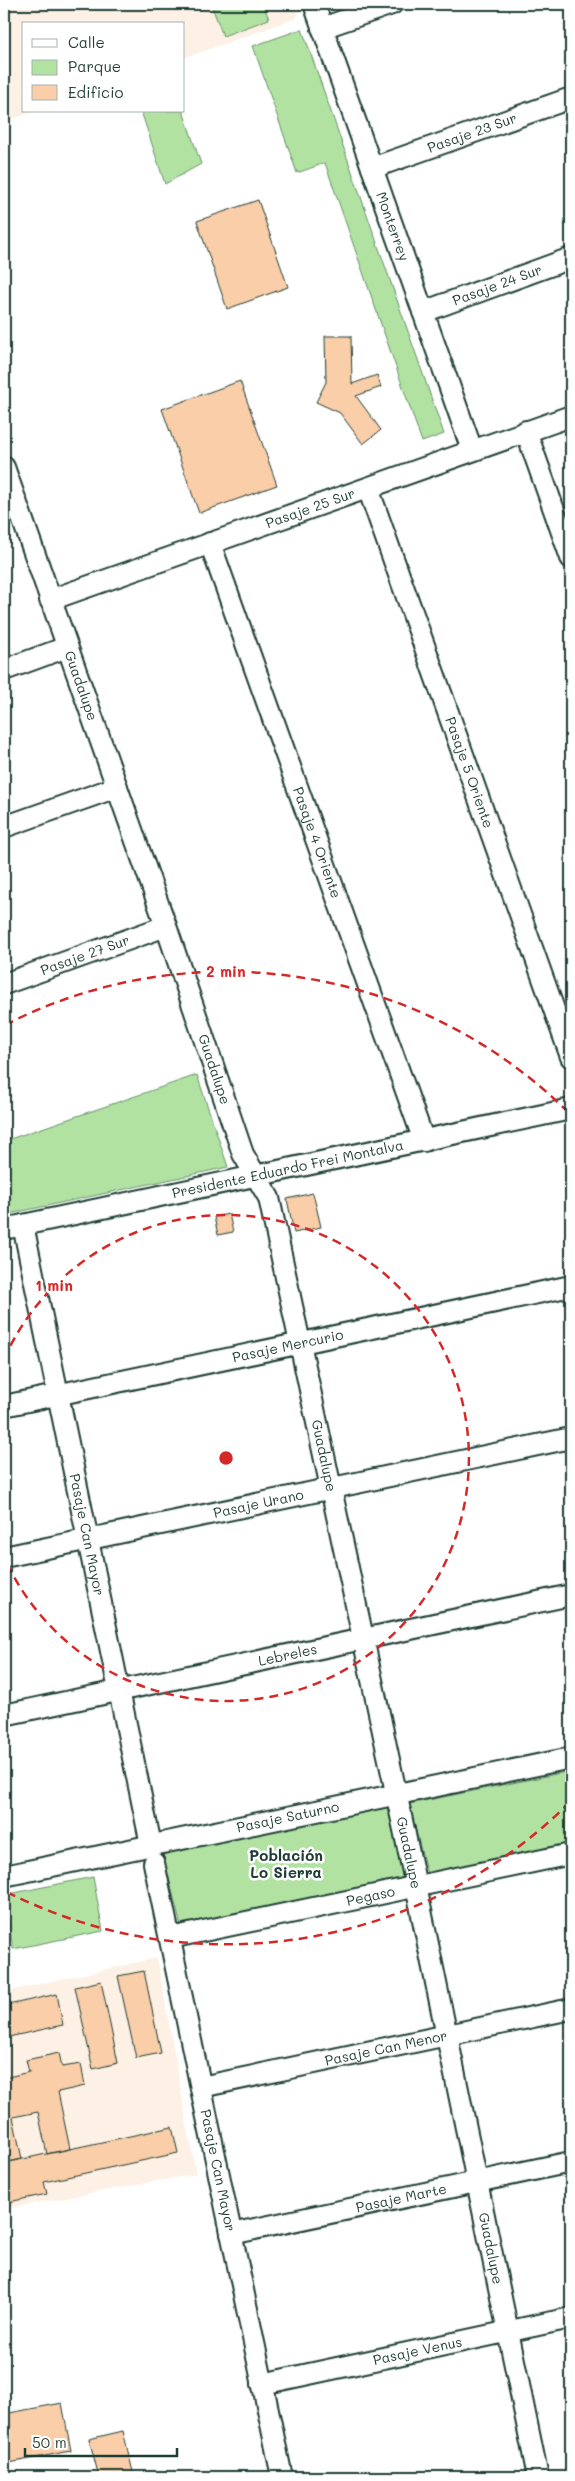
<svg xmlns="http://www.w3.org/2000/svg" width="575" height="2481" font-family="Mali,sans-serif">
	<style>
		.built { fill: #fdf0e5 }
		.green { fill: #b1e2a2; stroke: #68906b }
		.building { fill: #f9cea8; stroke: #1f3d34 }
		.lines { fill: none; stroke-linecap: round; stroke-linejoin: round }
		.minor-casing { stroke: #1f3d34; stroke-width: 24 }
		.minor { stroke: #fff; stroke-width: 20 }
		.ring { fill: none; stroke: #d62828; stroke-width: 2.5; stroke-dasharray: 9 6 }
		.labels { text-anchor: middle; stroke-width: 5; stroke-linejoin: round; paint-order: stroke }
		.street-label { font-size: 14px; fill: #1f3d34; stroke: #fff }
		.neighbourhood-label { font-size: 15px; font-weight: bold; fill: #1f3d34; stroke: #fff }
		.centre { fill: #d62828; stroke: #fff; stroke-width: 2.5 }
		.ring-label { font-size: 15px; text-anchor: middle; font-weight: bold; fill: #d62828; stroke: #fff; stroke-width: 5; stroke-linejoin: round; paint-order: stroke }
	</style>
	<rect width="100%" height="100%" fill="#fff"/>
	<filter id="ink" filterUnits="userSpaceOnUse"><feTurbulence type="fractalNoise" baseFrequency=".02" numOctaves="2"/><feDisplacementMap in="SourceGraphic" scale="10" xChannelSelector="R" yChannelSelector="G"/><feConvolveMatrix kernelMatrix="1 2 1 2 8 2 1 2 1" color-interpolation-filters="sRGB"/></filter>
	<g filter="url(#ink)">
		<!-- built -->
		<path class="built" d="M4 4H299L301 9 296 18 184 58V24H24V111H35L4 122Z
			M157 1958 196 2174 4 2209V1992Z"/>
		<!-- green -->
		<path class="green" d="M211 4H263L269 19 223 36Z
			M302 29 444 434 422 442 325 163 297 173 253 46Z
			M141 111H183L201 164 165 184Z
			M197 1075 228 1167 4 1215V1141Z
			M571 1771V1847L428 1878 409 1804Z
			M390 1807 404 1881 182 1930 162 1851Z
			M93 1877 103 1931 13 1949 4 1895Z"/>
		<!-- building -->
		<path class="building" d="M258 200 288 287 227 309 197 221Z
			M325 336H351L352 384 377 375 381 387 356 396 381 430 363 444 340 413 316 402 326 382Z
			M240 381 277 485 199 513 162 409Z
			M313 1193 321 1227 294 1233 287 1199Z
			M229 1214 233 1232 218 1235 214 1217Z
			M144 1971 161 2053 136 2058 118 1976Z
			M101 1981 118 2063 93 2069 75 1987Z
			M57 1994 63 2025 4 2038V2006Z
			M59 2053 62 2067 81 2064 85 2086 58 2092 70 2149 47 2154 38 2112 13 2117 22 2159 4 2163V2078L29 2072 26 2060Z
			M172 2127 178 2153 44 2182 47 2194 4 2203V2163Z
			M62 2403 71 2451 4 2464V2414Z
			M123 2431 134 2476 99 2477 89 2439Z"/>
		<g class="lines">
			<defs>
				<g id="minor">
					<path id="s1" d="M314 4 472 450"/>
					<path d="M322 28 392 4"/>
					<path id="s2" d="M372 168 571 98"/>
					<path id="s3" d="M423 312 571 258"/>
					<path d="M526 431 571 558"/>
					<path id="s4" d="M4 467 166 926 243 1154 269 1198 416 1886 538 2477"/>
					<path id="s5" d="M368 488 571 1057"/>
					<path id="s6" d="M210 543 424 1141"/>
					<path id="s7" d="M50 600 571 416"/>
					<path d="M4 670 67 647"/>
					<path d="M4 827 117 787"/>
					<path id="s8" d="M4 984 166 926"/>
					<path id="s9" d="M23 1225 151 1845"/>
					<path id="s10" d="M4 1229 571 1109"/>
					<path id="s11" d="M4 1406 571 1286"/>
					<path id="s12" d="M4 1557 571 1438"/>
					<path id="s13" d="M4 1715 571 1595"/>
					<path id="s14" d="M154 1863 282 2477"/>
					<path id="s15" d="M4 1876 571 1758"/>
					<path id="s16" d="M170 1938 571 1854"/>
					<path id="s17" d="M201 2087 571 2009"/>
					<path id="s18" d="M231 2234 571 2162"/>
					<path id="s19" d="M262 2384 571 2318"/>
				</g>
			</defs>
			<!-- minor casing -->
			<use href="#minor" class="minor-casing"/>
			<!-- minor -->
			<use href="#minor" class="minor"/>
		</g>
	</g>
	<!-- distance rings -->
	<g class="ring">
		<path d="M4 1359A243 243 0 1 1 4 1557"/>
		<path d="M570 1802A486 486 0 0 1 5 1891M5 1025A486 486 0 0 1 570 1114"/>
	</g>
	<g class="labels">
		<!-- street labels -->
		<g class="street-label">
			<text dy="5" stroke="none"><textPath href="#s2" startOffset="106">Pasaje 23 Sur</textPath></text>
			<text dy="5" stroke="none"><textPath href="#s1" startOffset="236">Monterrey</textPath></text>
			<text dy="5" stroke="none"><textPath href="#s3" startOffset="79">Pasaje 24 Sur</textPath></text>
			<text dy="5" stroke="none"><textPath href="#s7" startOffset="276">Pasaje 25 Sur</textPath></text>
			<text dy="5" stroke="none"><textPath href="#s4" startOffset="232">Guadalupe</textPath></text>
			<text dy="5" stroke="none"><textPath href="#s5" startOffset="302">Pasaje 5 Oriente</textPath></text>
			<text dy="5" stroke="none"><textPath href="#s6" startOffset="318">Pasaje 4 Oriente</textPath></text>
			<text dy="5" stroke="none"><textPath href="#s8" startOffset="86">Pasaje 27 Sur</textPath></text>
			<text dy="5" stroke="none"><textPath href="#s4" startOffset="638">Guadalupe</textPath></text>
			<text dy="5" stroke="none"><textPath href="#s10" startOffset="290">Presidente Eduardo Frei Montalva</textPath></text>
			<text dy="5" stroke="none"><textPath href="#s11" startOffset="290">Pasaje Mercurio</textPath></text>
			<text dy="5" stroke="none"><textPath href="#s4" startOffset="1042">Guadalupe</textPath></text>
			<text dy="5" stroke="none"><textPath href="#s12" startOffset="260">Pasaje Urano</textPath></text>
			<text dy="5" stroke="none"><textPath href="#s9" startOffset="316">Pasaje Can Mayor</textPath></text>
			<text dy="5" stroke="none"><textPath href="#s13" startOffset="290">Lebreles</textPath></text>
			<text dy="5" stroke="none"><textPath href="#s15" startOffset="290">Pasaje Saturno</textPath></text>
			<text dy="5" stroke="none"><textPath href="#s4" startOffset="1448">Guadalupe</textPath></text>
			<text dy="5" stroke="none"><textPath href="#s16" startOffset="205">Pegaso</textPath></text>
			<text dy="5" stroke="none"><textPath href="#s17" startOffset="189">Pasaje Can Menor</textPath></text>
			<text dy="5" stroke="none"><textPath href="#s14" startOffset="314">Pasaje Can Mayor</textPath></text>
			<text dy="5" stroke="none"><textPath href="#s18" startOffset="174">Pasaje Marte</textPath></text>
			<text dy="5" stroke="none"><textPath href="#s4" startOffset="1852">Guadalupe</textPath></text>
			<text dy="5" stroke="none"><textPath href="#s19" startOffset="159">Pasaje Venus</textPath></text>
		</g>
		<!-- neighbourhood labels -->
		<g class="neighbourhood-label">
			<text x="286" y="1861">Población<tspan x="286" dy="17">Lo Sierra</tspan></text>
		</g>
	</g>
	<circle cx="226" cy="1458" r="8" class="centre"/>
	<g class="ring-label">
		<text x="226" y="977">2 min</text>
		<text x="54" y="1291">1 min</text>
	</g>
	<!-- margin -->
	<rect width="575" height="2481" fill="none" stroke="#fff" stroke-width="20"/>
	<rect x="10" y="10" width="555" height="2461" fill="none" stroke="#1f3d34" stroke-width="2" filter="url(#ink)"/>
	<!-- legend -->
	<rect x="22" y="22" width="162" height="90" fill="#ffffff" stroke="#a5b1ae"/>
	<rect x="32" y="39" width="25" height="8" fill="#ffffff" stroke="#a5b1ae"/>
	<text x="68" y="48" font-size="15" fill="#1f3d34">Calle</text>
	<rect x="32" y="60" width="25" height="15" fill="#b1e2a2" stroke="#a5b1ae"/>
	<text x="68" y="72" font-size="15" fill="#1f3d34">Parque</text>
	<rect x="32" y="85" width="25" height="15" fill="#f9cea8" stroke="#a5b1ae"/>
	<text x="68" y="98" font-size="15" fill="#1f3d34">Edificio</text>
	<!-- scale -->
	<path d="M25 2448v8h152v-8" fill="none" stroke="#1f3d34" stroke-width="2.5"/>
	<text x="32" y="2448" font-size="15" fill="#1f3d34" stroke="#ffffff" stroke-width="4" paint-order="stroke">50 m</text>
</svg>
